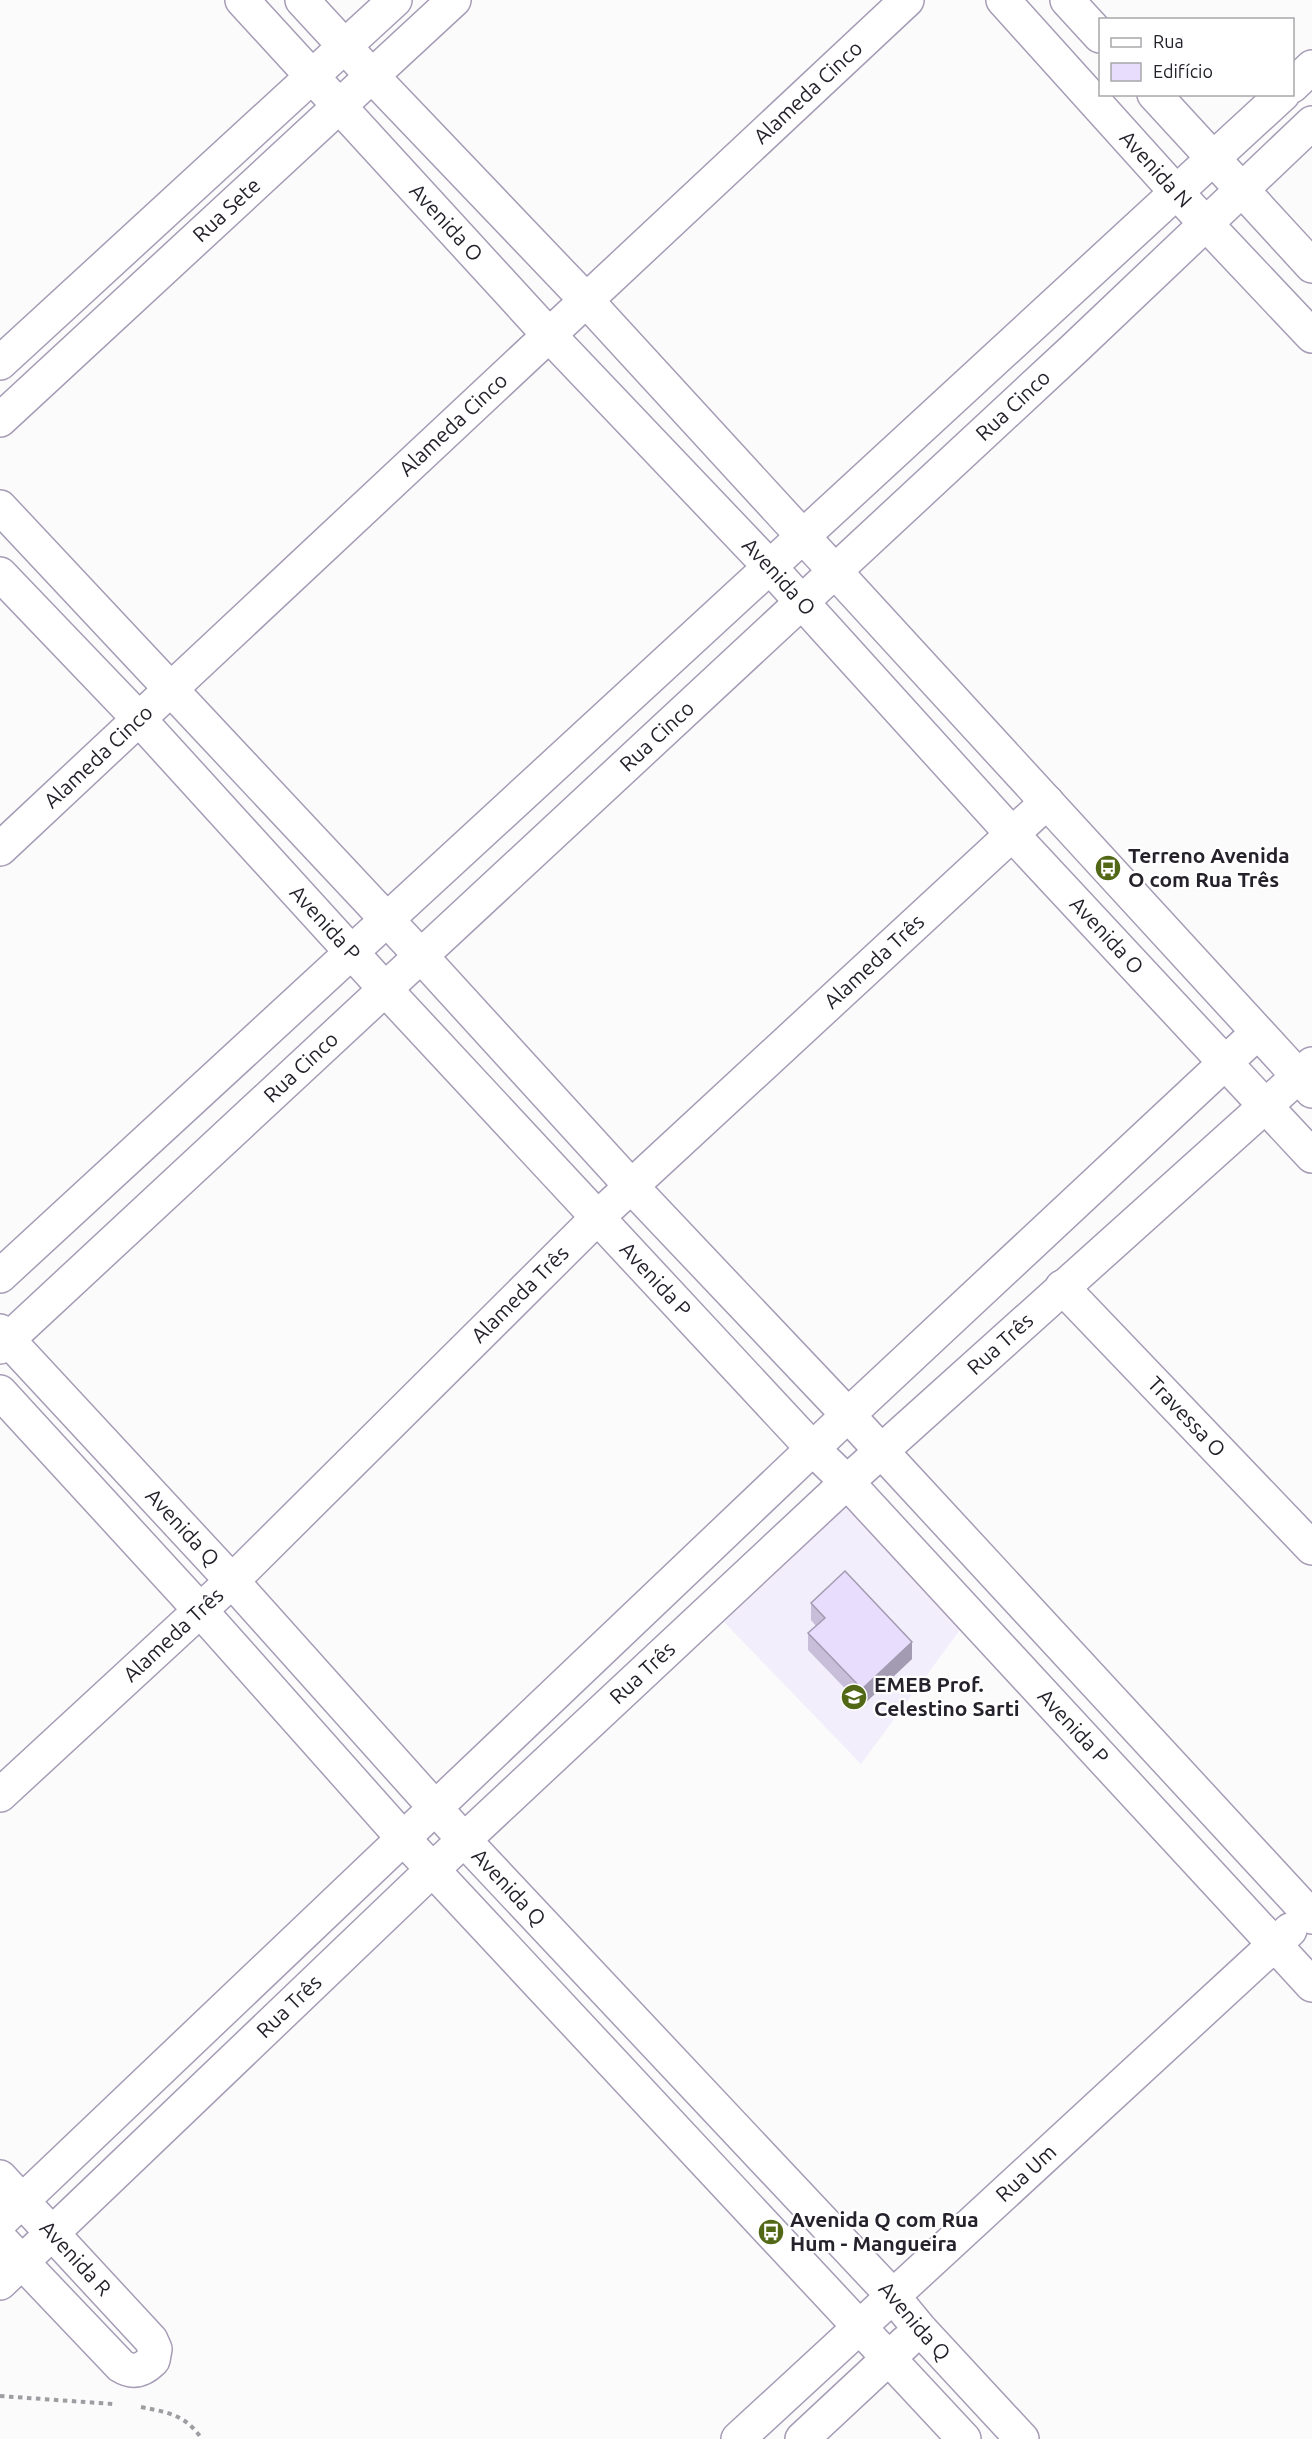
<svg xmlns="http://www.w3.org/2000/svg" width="1312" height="2439" font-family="Ubuntu,sans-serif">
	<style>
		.built { fill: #f3eefb }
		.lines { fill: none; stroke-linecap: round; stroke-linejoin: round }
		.minor-casing { stroke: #a69cb6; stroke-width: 36 }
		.path { stroke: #9f9da2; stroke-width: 4; stroke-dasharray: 4.5 4.5; stroke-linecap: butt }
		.minor { stroke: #fff; stroke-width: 33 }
		.wall { fill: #c8beda }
		.shaded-wall { fill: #a39bb1 }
		.building { fill: #e9ddfd; stroke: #a39bb1; stroke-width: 1.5 }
		.labels { text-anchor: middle; stroke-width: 4.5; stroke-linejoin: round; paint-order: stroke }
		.street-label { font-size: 21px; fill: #26222c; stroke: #fff }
		.poi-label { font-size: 21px; font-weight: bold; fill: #26222c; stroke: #fff; text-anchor: start }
	</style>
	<rect width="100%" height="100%" fill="#fbfbfb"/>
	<!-- built -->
	<path class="built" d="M849 1504 960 1630 861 1764 724 1622Z"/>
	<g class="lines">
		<defs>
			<g id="minor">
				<path id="s1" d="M242 0 549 335 771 568 1012 834 1312 1156"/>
				<path d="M302 0 373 77 586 300 1312 1091"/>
				<path id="s2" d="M1003 0 1177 193 1312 336"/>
				<path d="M1067 0 1100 36"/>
				<path d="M1292 86 1312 67"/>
				<path d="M1154 94 1312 266"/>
				<path d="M0 363 395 0"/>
				<path id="s3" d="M0 420 454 0"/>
				<path d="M0 507 421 956 631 1186 848 1415 1312 1917"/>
				<path id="s4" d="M0 574 139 719 385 989 813 1449 847 1482 1312 1985"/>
				<path id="s5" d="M0 849 907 0"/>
				<path d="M0 1276 1283 94"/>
				<path id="s6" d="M1062 1287 1312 1548"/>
				<path id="s7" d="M0 1331 232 1581 465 1841 892 2295 920 2329 1022 2439"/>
				<path id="s8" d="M0 1347 1074 349 1312 123"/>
				<path d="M0 1392 200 1610 402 1837 964 2439"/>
				<path id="s9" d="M0 1795 232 1581 598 1217 1047 802"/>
				<path id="s10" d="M0 2177 151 2340 155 2349 153 2360C143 2370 134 2374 121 2366L0 2239"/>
				<path d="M0 2222 848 1415 1257 1033"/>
				<path id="s11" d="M0 2283 433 1869 847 1482 1312 1064"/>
				<path id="s12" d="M738 2439 1290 1930"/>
				<path d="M802 2439 906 2342"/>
			</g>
		</defs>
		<!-- minor casing -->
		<use href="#minor" class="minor-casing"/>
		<!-- path -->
		<path class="path" d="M0 2396 113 2404
			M141 2407C170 2413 184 2414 202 2439"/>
		<!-- minor -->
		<use href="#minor" class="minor"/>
	</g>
	<!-- wall -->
	<path class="wall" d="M811 1603 912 1659 862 1706 808 1650V1633L816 1626 811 1620Z"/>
	<!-- shaded-wall -->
	<path class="shaded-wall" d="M912 1642V1659L862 1706V1689Z"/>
	<!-- building -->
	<path class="building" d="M845 1571 912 1642 862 1689 808 1633 825 1618 811 1603Z"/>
	<!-- icons -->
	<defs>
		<symbol id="bus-disc" viewBox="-11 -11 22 22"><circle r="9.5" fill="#526817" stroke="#fff"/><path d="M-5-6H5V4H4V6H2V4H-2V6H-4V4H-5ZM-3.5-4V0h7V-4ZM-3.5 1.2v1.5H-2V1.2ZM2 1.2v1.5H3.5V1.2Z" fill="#fff"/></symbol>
		<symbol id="school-disc" viewBox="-11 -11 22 22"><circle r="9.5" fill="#526817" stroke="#fff"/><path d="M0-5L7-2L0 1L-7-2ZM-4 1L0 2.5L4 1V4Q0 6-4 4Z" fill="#fff"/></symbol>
	</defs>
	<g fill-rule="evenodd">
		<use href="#bus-disc" x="1093" y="853" width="30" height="30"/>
		<use href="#school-disc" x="839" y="1682" width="30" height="30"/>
		<use href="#bus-disc" x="756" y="2217" width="30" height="30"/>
	</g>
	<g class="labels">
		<!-- street labels -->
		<g class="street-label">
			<text dy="7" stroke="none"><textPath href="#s5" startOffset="1107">Alameda Cinco</textPath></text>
			<text dy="7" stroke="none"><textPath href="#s2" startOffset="228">Avenida N</textPath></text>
			<text dy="7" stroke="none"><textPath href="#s3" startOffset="309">Rua Sete</textPath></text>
			<text dy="7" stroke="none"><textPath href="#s1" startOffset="302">Avenida O</textPath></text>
			<text dy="7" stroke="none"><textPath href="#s8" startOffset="1383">Rua Cinco</textPath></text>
			<text dy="7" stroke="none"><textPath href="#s5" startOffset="621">Alameda Cinco</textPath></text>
			<text dy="7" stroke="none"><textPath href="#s1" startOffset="788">Avenida O</textPath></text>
			<text dy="7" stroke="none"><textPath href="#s8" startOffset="897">Rua Cinco</textPath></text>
			<text dy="7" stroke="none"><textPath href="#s5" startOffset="135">Alameda Cinco</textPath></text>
			<text dy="7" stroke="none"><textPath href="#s4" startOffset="477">Avenida P</textPath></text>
			<text dy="7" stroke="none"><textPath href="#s1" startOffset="1274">Avenida O</textPath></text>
			<text dy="7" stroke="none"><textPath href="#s9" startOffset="1208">Alameda Três</textPath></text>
			<text dy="7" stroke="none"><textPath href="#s8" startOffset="411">Rua Cinco</textPath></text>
			<text dy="7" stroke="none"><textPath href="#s4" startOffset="963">Avenida P</textPath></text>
			<text dy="7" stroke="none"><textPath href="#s9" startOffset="722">Alameda Três</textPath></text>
			<text dy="7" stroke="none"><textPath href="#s11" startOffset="1372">Rua Três</textPath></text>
			<text dy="7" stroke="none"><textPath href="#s6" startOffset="180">Travessa O</textPath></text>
			<text dy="7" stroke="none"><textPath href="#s7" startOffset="268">Avenida Q</textPath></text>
			<text dy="7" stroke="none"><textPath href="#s9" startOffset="236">Alameda Três</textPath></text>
			<text dy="7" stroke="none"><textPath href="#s11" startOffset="886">Rua Três</textPath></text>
			<text dy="7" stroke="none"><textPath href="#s4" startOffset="1575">Avenida P</textPath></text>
			<text dy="7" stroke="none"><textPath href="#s7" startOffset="754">Avenida Q</textPath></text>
			<text dy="7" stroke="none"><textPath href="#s11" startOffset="400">Rua Três</textPath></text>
			<text dy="7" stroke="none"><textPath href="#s12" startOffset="392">Rua Um</textPath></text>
			<text dy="7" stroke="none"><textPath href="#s10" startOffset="111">Avenida R</textPath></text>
			<text dy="7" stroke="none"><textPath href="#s7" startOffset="1348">Avenida Q</textPath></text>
		</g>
		<!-- poi labels -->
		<g class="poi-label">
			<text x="1128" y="863">Terreno Avenida<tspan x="1128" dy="24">O com Rua Três</tspan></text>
			<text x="874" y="1692">EMEB Prof.<tspan x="874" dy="24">Celestino Sarti</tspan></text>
			<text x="790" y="2227">Avenida Q com Rua<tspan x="790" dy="24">Hum - Mangueira</tspan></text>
		</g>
	</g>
	<!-- legend -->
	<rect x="1099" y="18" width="195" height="78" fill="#ffffff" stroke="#a8a7ab" stroke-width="1.5"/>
	<rect x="1111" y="38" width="30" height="9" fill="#ffffff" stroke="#a8a7ab" stroke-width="1.5"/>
	<text x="1153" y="48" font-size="18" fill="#26222c">Rua</text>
	<rect x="1111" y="63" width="30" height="18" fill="#e9ddfd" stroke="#a8a7ab" stroke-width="1.5"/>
	<text x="1153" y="78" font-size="18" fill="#26222c">Edifício</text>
</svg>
